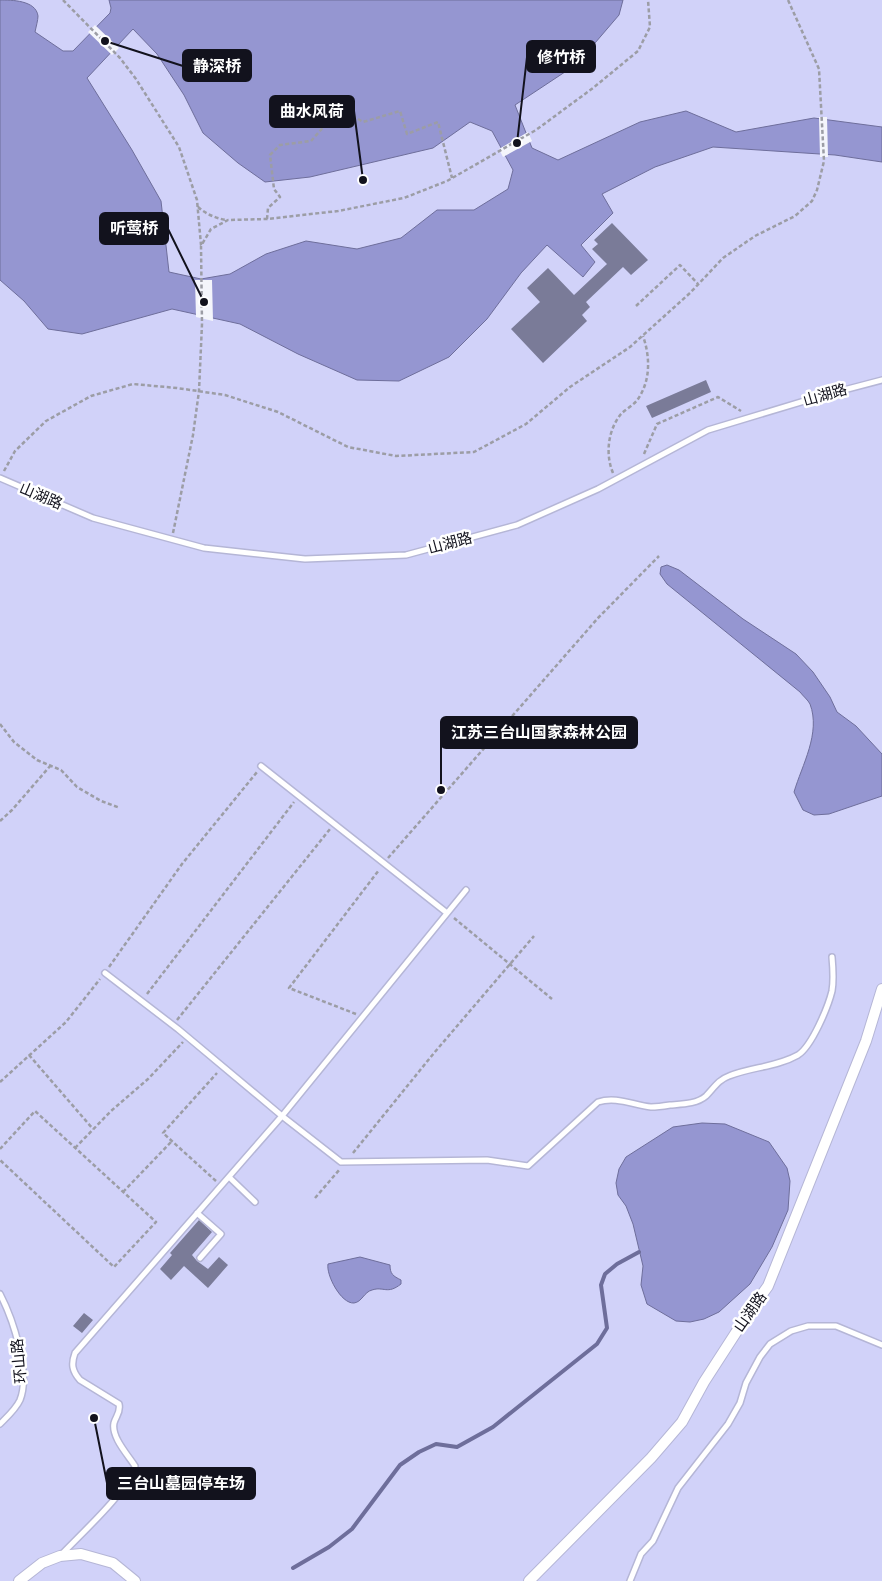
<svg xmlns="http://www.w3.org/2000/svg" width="882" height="1581" font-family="'Noto Sans','Noto Sans SC',sans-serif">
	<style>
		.park { fill: #d1d2f9 }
		.water { fill: #9596d1; stroke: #6e6e9b; fill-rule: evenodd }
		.pier { fill: #f4f5fb }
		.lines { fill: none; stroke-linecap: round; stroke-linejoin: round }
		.stream { stroke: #6e6e9b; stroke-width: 4 }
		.building { fill: #7a7b98 }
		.service-casing { stroke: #b5b6d6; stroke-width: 8 }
		.minor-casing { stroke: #b5b6d6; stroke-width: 12 }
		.path { stroke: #9c9da5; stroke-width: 2.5; stroke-dasharray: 4 2.5; stroke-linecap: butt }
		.service { stroke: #fff; stroke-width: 5 }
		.minor { stroke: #fff; stroke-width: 10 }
		.labels { text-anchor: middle; stroke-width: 5; stroke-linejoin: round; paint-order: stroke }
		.street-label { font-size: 15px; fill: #12121d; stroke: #fff }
		.leader { fill: none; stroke: #12121d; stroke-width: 2 }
		.callout-dot { fill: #12121d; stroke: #fff; stroke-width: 2 }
		.callout { fill: #12121d; stroke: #12121d; stroke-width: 2 }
		.callout-label { font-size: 16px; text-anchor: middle; font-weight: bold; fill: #fff }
	</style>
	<rect width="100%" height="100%" fill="#f4f5fb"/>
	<!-- park -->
	<path class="park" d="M0 0H882V1581H0Z"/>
	<!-- water -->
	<path class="water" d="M0 0C11 0 36 0 38 16 38 20 36 27 35 32L63 51H73L110 13 111 8 109 0H623L619 15 577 64 515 105 532 148 558 160 640 122 686 111 736 132 814 118 882 127V162L835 155 713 147 655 167 602 194 613 213 581 245 595 262 583 277 547 245 521 273 487 319 449 357 399 381 357 380 298 354 240 324 172 309 82 334 48 329 24 301 0 280ZM133 29 157 54 184 95 203 133 238 163 265 182 310 177 433 148 470 122 492 131 513 170 508 189 474 210H437L401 238 357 249 306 241 266 254 230 274 201 279 169 272 161 201 132 150 87 78Z
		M667 565 679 570 743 619 796 654 813 672 830 697 837 712 856 726 882 754V796L829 814 814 815 803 810 794 792C802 765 821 733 810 704 808 700 803 696 800 692L667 584 660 574 661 567Z
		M702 1123 725 1124 769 1142 787 1168 790 1181 788 1210 772 1247 750 1284 719 1312 704 1319 690 1322 676 1321 647 1304 641 1285 643 1266 633 1224 626 1206 618 1195 616 1183 619 1169 626 1157 673 1127Z
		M360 1257 390 1265C390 1274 393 1276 401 1280V1284C387 1295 384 1286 372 1290 364 1292 362 1302 354 1303 341 1304 326 1275 328 1264Z"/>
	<!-- pier -->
	<path class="pier" d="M95 25 119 48 112 55 88 32Z
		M819 117H827L828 157H820Z
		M528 132 532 141 503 157 499 149Z
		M195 280H212L213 321 196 317Z"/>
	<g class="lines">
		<!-- stream -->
		<path class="stream" d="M293 1568 329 1547 352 1529 400 1465 419 1452 436 1444 457 1447 493 1427 597 1344 607 1328 601 1285 605 1274 617 1264 639 1252"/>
	</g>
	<!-- building -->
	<path class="building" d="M612 223 648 260 631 275 623 267 586 302 590 307 582 315 587 321 543 363 511 329 540 302 527 288 548 268 574 295 607 264 592 249 598 244 594 240Z
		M706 380 711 392 652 418 646 406Z
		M199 1220 212 1232 192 1255 197 1261 208 1269 219 1257 228 1265 208 1288 184 1266 171 1280 160 1269 172 1255 170 1253Z
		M84 1313 93 1320 82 1333 73 1326Z"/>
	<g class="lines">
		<defs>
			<path id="service" d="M0 478 93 518 204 548 305 559 406 555 517 525 598 489 708 430 821 396 882 380
				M261 766 447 913
				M105 973 178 1029 282 1116 341 1162 487 1160 528 1166 598 1102C616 1096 633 1105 651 1107 657 1107 664 1106 670 1105 682 1104 697 1104 706 1096 714 1088 718 1080 729 1076 751 1067 777 1067 798 1055 812 1046 828 1007 832 991 834 980 833 968 832 957
				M229 1177 255 1202
				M197 1213 221 1234 200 1258
				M0 1294C13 1319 31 1373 20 1400 16 1409 7 1417 0 1424
				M62 1554C79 1536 132 1487 135 1466 128 1455 111 1437 114 1423 116 1416 121 1412 119 1404L80 1380C72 1371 71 1364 75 1353L282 1116 466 890
				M630 1581 641 1554 653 1541 678 1488 728 1424 740 1403 746 1383 760 1357 770 1344 791 1331 808 1326H836L882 1345"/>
			<path id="minor" d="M19 1581 42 1563 60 1556 81 1554 113 1563 135 1581
				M529 1581 651 1458 682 1422 704 1382 746 1317 768 1286 866 1041 882 989"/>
		</defs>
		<!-- service casing -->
		<use href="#service" class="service-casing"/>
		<!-- minor casing -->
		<use href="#minor" class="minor-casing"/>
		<!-- path -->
		<path class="path" d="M63 0 120 58 136 79 179 147 197 200 201 245
			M198 207C206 214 215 218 226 220
			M267 219 268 208 280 197 274 189 270 155 280 145 311 141 327 123 342 114 353 116 363 122 400 111 407 134 438 122 452 178
			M636 306 680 265 698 284
			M644 454 657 424 718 397 741 411
			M4 471 15 451 46 421 91 396 133 384 177 388 225 395 278 412 348 447 396 456 474 452 526 424 570 387 630 347 690 293 723 258 755 236 795 216 812 201 817 190 824 161 819 69 788 0
			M613 473C605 454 608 430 621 414 626 409 634 405 638 399 651 380 650 356 643 336
			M173 533 193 435 199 391 202 324 201 246 211 229 228 220 267 219 338 211 404 198 447 181 536 130 593 88 638 51 650 27 648 0
			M0 724 14 742 37 760 61 770 77 787 101 801 120 808
			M0 821 12 810 51 765
			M388 858 598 618 659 556
			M454 918 552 999
			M109 967 182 864 257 772
			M147 994 294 802
			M356 1014 289 988 379 870
			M177 1020 330 829
			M29 1055 93 1129
			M0 1082 66 1022 100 979
			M75 1148 111 1111 148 1079 183 1042
			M0 1149 35 1111 156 1222 114 1267 0 1160
			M353 1153 434 1053 534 936
			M216 1181 163 1133 217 1073
			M123 1192 172 1141
			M315 1198 340 1169"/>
		<!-- service -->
		<use href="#service" class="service"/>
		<!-- minor -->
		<use href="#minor" class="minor"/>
	</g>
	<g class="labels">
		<!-- street labels -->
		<g class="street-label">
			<text transform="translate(825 395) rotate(-16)" y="5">山湖路</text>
			<text transform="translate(41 496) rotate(23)" y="5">山湖路</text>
			<text transform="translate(450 543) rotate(-15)" y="5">山湖路</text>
			<text transform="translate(750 1312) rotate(-55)" y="5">山湖路</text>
			<text transform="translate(19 1361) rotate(-95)" y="5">环山路</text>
		</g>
	</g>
	<!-- callouts -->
	<path class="leader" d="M517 143L527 57M105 41L183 66M363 180L354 111M204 302L168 229M441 790L441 733M94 1418L107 1483"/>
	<g class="callout-dot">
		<circle cx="517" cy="143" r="5"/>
		<circle cx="105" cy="41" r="5"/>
		<circle cx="363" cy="180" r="5"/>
		<circle cx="204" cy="302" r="5"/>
		<circle cx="441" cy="790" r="5"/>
		<circle cx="94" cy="1418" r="5"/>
	</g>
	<g class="callout">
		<rect x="527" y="41" width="68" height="31" rx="5"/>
		<rect x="183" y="50" width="68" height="31" rx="5"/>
		<rect x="270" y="96" width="84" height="31" rx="5"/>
		<rect x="100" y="213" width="68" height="31" rx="5"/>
		<rect x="441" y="717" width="196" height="31" rx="5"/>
		<rect x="107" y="1468" width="148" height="31" rx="5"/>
	</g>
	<g class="callout-label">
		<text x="561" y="63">修竹桥</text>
		<text x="217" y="72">静深桥</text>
		<text x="312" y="117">曲水风荷</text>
		<text x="134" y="234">听莺桥</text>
		<text x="539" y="738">江苏三台山国家森林公园</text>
		<text x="181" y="1489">三台山墓园停车场</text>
	</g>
</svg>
